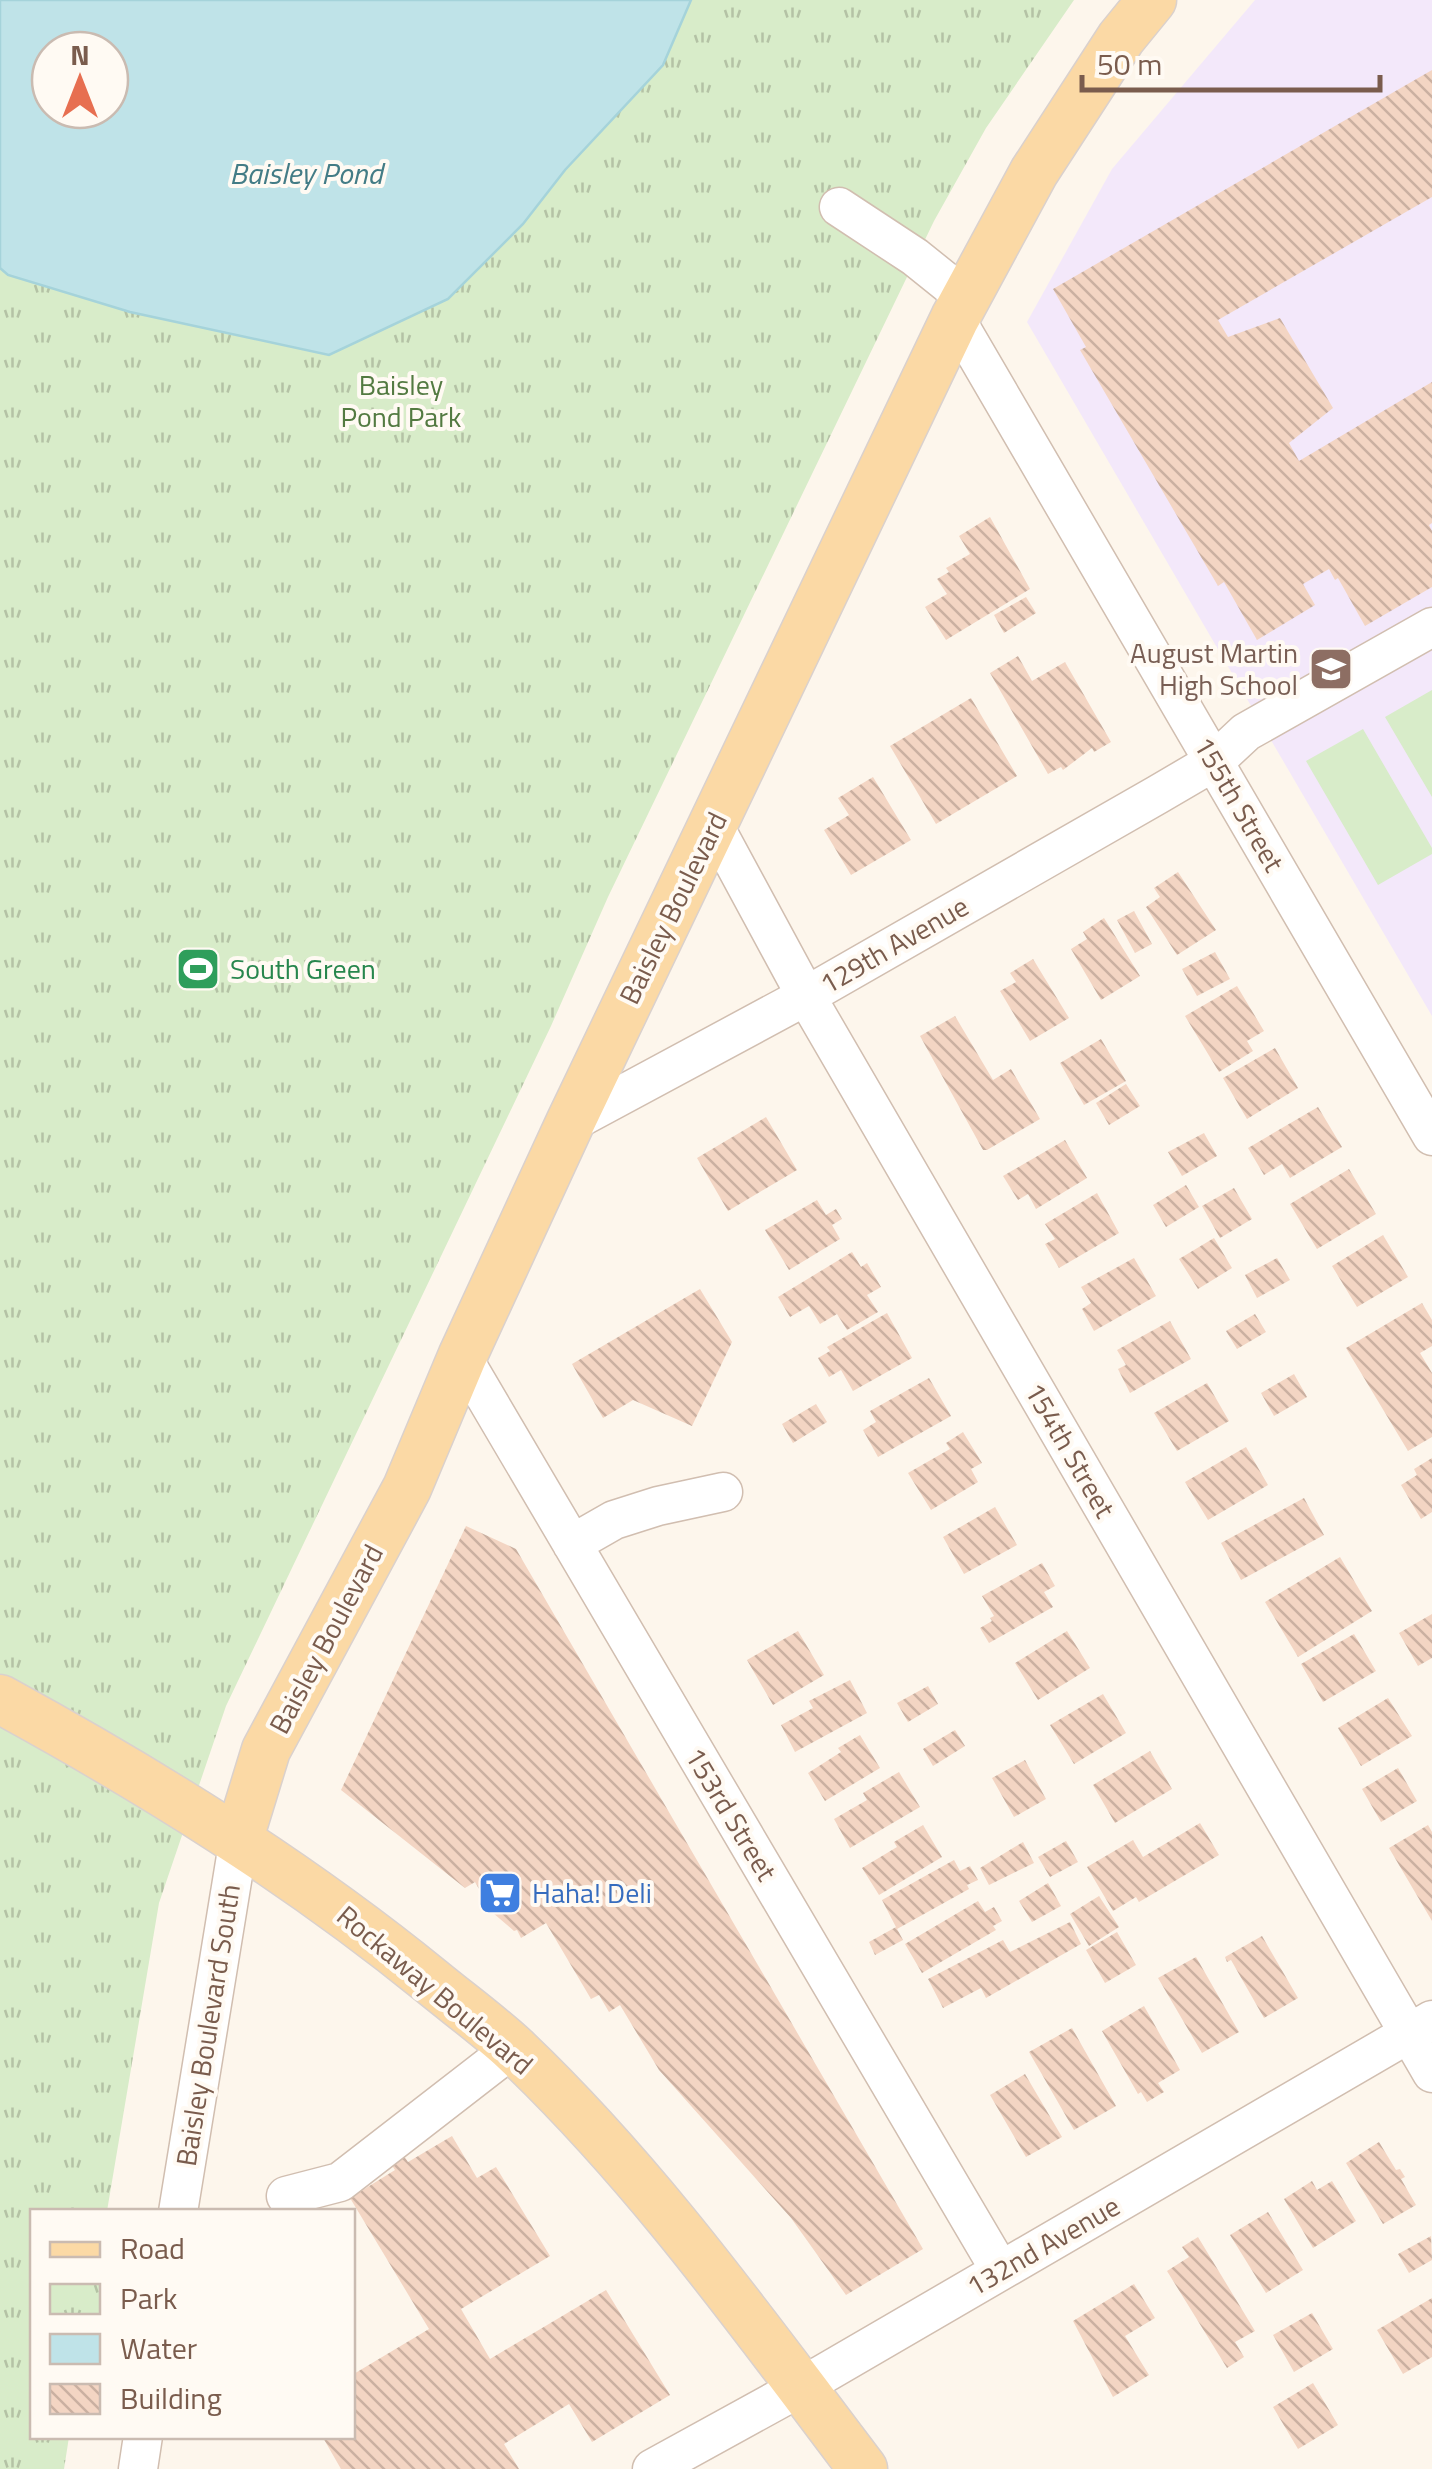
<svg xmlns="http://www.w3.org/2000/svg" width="1432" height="2469" font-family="'Titillium Web',sans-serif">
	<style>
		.education { fill: #f3e8fa }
		.green { fill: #d8ecc9 }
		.park { fill: url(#park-tufts); fill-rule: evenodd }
		.water { fill: #bfe3e8; stroke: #a5d3da; stroke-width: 2.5; fill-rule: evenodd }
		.building { fill: url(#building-back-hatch) }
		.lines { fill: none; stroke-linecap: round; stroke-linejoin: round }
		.minor-casing { stroke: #d1beb0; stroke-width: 41 }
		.major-casing { stroke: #dad1cd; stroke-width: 51 }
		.minor { stroke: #fff; stroke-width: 38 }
		.major { stroke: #fbd9a5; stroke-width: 48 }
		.labels { text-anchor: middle; stroke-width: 8; stroke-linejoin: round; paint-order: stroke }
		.park-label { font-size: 28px; fill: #537a41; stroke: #fffaf3 }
		.education-label { font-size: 28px; fill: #785e54; stroke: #fffaf3; text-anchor: end }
		.street-label { font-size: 28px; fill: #7a5c4d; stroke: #fffaf3 }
		.leisure-label { font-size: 28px; fill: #27864d; stroke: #fffaf3; text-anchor: start }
		.shop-label { font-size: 28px; fill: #366cbe; stroke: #fffaf3; text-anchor: start }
		.water-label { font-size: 30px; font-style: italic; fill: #437c86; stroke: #fffaf3 }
	</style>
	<defs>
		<pattern id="park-tufts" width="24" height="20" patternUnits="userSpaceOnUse" patternTransform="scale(2.5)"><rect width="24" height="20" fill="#d8ecc9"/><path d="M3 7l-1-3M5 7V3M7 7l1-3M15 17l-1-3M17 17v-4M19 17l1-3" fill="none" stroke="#b4c2a5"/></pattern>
		<pattern id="building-back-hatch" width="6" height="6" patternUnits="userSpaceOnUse" patternTransform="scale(2.5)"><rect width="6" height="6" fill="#f3d5c3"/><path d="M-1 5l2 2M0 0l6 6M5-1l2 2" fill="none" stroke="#cab0a1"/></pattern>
	</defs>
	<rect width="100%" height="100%" fill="#fdf6ec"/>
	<!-- education -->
	<path class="education" d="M1255 0H1432V1016L1027 322 1112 169Z"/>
	<!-- green -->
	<path class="green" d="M1432 690V797L1385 717Z
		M1363 729 1432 848V854L1378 885 1306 761Z"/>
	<!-- park -->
	<path class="park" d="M0 0H1074L986 128 934 221 608 897 551 1026 226 1706 159 1903 107 2211 32 2212V2436L69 2437 64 2469H0ZM50 50H110V110H50Z"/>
	<!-- water -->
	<path class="water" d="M0 0H691L663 65 565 170 523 224 448 299 329 355 130 312 8 275 0 268ZM50 50H110V110H50Z"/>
	<!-- building -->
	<path class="building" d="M1432 70V197L1218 320 1228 337 1280 318 1333 408 1289 443 1299 461 1432 382V523L1429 525 1432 531V587L1365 626 1338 578 1335 580 1329 569 1303 584 1315 605 1257 640 1224 582 1218 586 1080 350 1086 347 1053 289Z
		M990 517 1030 589 946 640 925 607 947 594 937 579 949 572 946 568 970 554 959 536Z
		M1026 597 1036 613 1004 633 994 615Z
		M1018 656 1032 681 1065 662 1111 742 1094 752 1092 748 1063 770 1061 767 1048 774 990 673Z
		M971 698 1017 776 936 824 890 746Z
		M873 777 911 840 851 875 824 830 849 815 838 798Z
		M1178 872 1216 930 1177 955 1146 907 1160 897 1154 888Z
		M1134 911 1152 944 1135 953 1117 920Z
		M1104 918 1140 976 1101 1000 1071 949 1087 939 1083 932Z
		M1215 952 1230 979 1197 996 1182 969Z
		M1033 959 1069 1018 1030 1041 1000 991 1016 982 1010 973Z
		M1237 986 1264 1031 1247 1041 1253 1051 1219 1072 1185 1016Z
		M955 1016 993 1080 1011 1069 1040 1119 987 1150H983L920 1036Z
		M1101 1039 1126 1081 1084 1105 1060 1063Z
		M1275 1048 1298 1088 1247 1119 1223 1078Z
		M1126 1084 1140 1106 1109 1125 1096 1103Z
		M1318 1107 1342 1147 1290 1178 1282 1164 1264 1175 1248 1148Z
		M766 1117 797 1170 728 1211 697 1158Z
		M1204 1133 1217 1156 1182 1176 1168 1152Z
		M1065 1140 1087 1178 1036 1209 1028 1194 1018 1200 1003 1176Z
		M1349 1169 1376 1214 1317 1249 1290 1204Z
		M1186 1185 1199 1207 1166 1227 1153 1205Z
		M1234 1188 1252 1219 1220 1238 1202 1206Z
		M1097 1193 1119 1233 1059 1268 1045 1244 1055 1239 1045 1224Z
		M817 1200 826 1215 836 1209 842 1219 832 1225 840 1239 789 1270 765 1230Z
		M1383 1235 1408 1277 1357 1307 1332 1266Z
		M1214 1238 1232 1268 1198 1289 1179 1259Z
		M852 1252 861 1267 867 1263 881 1287 867 1295 878 1312 847 1330 837 1314 820 1324 809 1306 790 1317 778 1297Z
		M1134 1258 1156 1296 1094 1331 1082 1309 1091 1303 1081 1287Z
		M1277 1258 1290 1280 1257 1298 1245 1275Z
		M700 1289 732 1342 692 1426 633 1400 603 1418 572 1364Z
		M1422 1303 1432 1320V1346L1420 1353 1432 1373V1437L1408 1451 1346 1348Z
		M887 1313 912 1358 853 1391 841 1370 829 1377 818 1358 830 1351 827 1347Z
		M1255 1314 1266 1332 1237 1349 1226 1331Z
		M1170 1321 1191 1359 1130 1393 1118 1369 1126 1365 1117 1350Z
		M1294 1374 1307 1397 1274 1416 1261 1393Z
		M929 1378 951 1416 878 1457 863 1430 876 1422 870 1411Z
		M1207 1383 1229 1421 1177 1451 1154 1413Z
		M816 1404 827 1422 793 1443 782 1424Z
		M963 1432 982 1463 971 1469 978 1482 931 1510 908 1473 950 1449 946 1443Z
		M1246 1447 1268 1485 1208 1520 1185 1482Z
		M1432 1458V1512L1421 1519 1401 1485 1417 1475 1414 1469Z
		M1304 1498 1324 1535 1241 1580 1221 1543Z
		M995 1507 1017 1545 964 1574 943 1537Z
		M466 1526 516 1549 923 2249 846 2295 791 2218 659 2070 620 2005 609 2012 599 1995 591 1999 546 1923 521 1938 517 1930 514 1931 493 1913 475 1882 465 1888 341 1790Z
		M1340 1557 1372 1611 1298 1657 1265 1602Z
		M1042 1563 1055 1586 1044 1592 1053 1607 989 1643 980 1628 992 1621 990 1618 994 1616 982 1596Z
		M1432 1614V1658L1418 1666 1399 1633Z
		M798 1631 824 1675 773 1705 747 1660Z
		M1067 1631 1090 1668 1038 1700 1015 1663Z
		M1354 1634 1376 1671 1323 1702 1301 1664Z
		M850 1680 867 1713 795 1752 781 1725 813 1708 809 1701Z
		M928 1686 938 1704 908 1722 897 1703Z
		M1103 1694 1126 1733 1074 1764 1050 1725Z
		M1388 1698 1412 1736 1361 1766 1338 1728Z
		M955 1730 965 1746 933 1766 923 1749Z
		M860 1735 880 1768 825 1801 808 1773 841 1752 838 1748Z
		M1150 1751 1172 1789 1115 1823 1093 1785Z
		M1025 1760 1046 1799 1014 1817 992 1778Z
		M1398 1768 1417 1801 1381 1822 1362 1789Z
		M899 1772 920 1807 850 1848 834 1819 867 1800 863 1793Z
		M1200 1823 1219 1855 1139 1902 1136 1897 1113 1911 1087 1867 1133 1840 1143 1857Z
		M923 1825 942 1857 879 1895 862 1868 897 1847 894 1842Z
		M1428 1825 1432 1832V1921L1389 1848Z
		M1066 1841 1078 1862 1050 1877 1038 1857Z
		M1023 1842 1034 1863 989 1885 980 1868Z
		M954 1860 960 1871 970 1866 978 1880 967 1885 969 1889 897 1929 882 1900Z
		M1048 1883 1061 1906 1032 1922 1019 1901Z
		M1099 1896 1119 1927 1089 1946 1070 1914Z
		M978 1901 985 1912 994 1907 1002 1921 993 1926 996 1930 922 1973 905 1944Z
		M1070 1922 1081 1944 986 1998 981 1988 943 2008 928 1979 1003 1940 1010 1952Z
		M896 1927 903 1940 875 1955 869 1942Z
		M1117 1932 1136 1965 1105 1983 1086 1950Z
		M1262 1936 1298 1998 1264 2018 1231 1960 1227 1962 1225 1957Z
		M1196 1957 1239 2032 1202 2053 1158 1978Z
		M1144 2006 1180 2070 1158 2083 1164 2092 1147 2102 1141 2092 1138 2094 1102 2031Z
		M1072 2028 1116 2106 1074 2130 1029 2052Z
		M1025 2074 1062 2137 1026 2157 990 2095Z
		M452 2136 477 2178 496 2167 550 2256 461 2309 490 2359 606 2290 670 2395 592 2442 569 2404 504 2444 519 2469H341L322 2436H352V2375L429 2329 350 2198 395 2170 391 2164 404 2156 408 2162Z
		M1379 2142 1396 2170 1400 2169 1405 2177 1401 2179 1416 2205 1383 2224 1346 2163Z
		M1312 2181 1317 2190 1332 2181 1356 2221 1313 2248 1284 2199Z
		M1268 2212 1303 2270 1266 2293 1230 2235Z
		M1431 2236 1432 2260 1409 2273 1398 2254Z
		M1198 2237 1255 2331 1235 2342 1244 2357 1227 2368 1167 2271 1189 2257 1182 2247Z
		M1134 2284 1155 2318 1125 2336 1149 2375 1113 2397 1073 2321Z
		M1432 2298V2357L1403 2374 1377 2330Z
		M1312 2313 1333 2349 1294 2372 1273 2335Z
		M1313 2383 1338 2425 1298 2449 1273 2407Z"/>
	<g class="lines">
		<defs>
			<path id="minor" d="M839 207 915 257 966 298
				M955 318 1432 1136
				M713 824 806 996 1432 2073
				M570 1123 806 996 1157 795 1215 761 1246 732 1432 627
				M462 1357 1000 2270
				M572 1544 614 1520 658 1506 723 1492
				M286 2196 340 2182 513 2048
				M178 2212 239 1838
				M138 2469 143 2436
				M652 2469 801 2387 1432 2020"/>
			<path id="major" d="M0 1699C152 1782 297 1872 431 1981 459 2004 488 2025 514 2049 646 2174 753 2324 863 2469
				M239 1838 266 1750 407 1488 462 1357 570 1123 955 318 1034 172 1121 38 1152 0"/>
		</defs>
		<!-- minor casing -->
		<use href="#minor" class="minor-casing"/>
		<!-- major casing -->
		<use href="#major" class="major-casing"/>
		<!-- minor -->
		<use href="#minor" class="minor"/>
		<!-- major -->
		<use href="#major" class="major"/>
	</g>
	<!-- icons -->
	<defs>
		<symbol id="school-square" viewBox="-11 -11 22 22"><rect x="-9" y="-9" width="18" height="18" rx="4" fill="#8d6e63" stroke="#fffaf3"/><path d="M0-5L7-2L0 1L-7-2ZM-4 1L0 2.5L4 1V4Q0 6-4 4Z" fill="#fff"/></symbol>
		<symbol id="stadium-square" viewBox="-11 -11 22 22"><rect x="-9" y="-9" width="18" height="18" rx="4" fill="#2e9e5b" stroke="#fffaf3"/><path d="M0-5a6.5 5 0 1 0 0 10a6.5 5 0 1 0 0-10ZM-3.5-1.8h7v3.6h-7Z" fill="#fff"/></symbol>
		<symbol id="supermarket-square" viewBox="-11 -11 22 22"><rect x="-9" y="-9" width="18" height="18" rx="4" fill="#3f7fe0" stroke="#fffaf3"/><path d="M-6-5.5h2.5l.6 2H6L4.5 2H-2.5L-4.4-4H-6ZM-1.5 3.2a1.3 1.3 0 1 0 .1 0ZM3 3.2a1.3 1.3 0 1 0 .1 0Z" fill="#fff"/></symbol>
	</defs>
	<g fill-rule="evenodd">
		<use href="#school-square" x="1306" y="644" width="50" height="50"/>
		<use href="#stadium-square" x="173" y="944" width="50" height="50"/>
		<use href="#supermarket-square" x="475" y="1868" width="50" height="50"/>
	</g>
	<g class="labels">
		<!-- park labels -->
		<g class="park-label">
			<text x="401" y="395">Baisley<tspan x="401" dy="32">Pond Park</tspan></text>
		</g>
		<!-- education labels -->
		<g class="education-label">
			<text x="1298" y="663">August Martin<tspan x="1298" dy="32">High School</tspan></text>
		</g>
		<!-- street labels -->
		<g class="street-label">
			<text transform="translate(1239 804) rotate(60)" y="10">155th Street</text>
			<text transform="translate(673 908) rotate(-64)" y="10">Baisley Boulevard</text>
			<text transform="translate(894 945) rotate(-30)" y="10">129th Avenue</text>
			<text transform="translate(1070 1450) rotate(60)" y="10">154th Street</text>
			<text transform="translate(326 1639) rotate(-62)" y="10">Baisley Boulevard</text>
			<text transform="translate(731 1814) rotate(59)" y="10">153rd Street</text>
			<text transform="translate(435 1990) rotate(40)" y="10">Rockaway Boulevard</text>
			<text transform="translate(208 2025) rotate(-81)" y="10">Baisley Boulevard South</text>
			<text transform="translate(1043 2246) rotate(-30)" y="10">132nd Avenue</text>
		</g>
		<!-- leisure labels -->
		<g class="leisure-label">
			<text x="230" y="979">South Green</text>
		</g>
		<!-- shop labels -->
		<g class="shop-label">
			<text x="532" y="1903">Haha! Deli</text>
		</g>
		<!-- water labels -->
		<g class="water-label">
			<text x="306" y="184">Baisley Pond</text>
		</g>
	</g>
	<!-- legend -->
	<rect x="30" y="2209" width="325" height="230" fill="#fffaf3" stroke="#cabbb1" stroke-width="2.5"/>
	<rect x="50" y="2242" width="50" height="15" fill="#fbd9a5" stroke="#cabbb1" stroke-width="2.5"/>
	<text x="120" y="2259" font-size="30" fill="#7a5c4d">Road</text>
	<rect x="50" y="2284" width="50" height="30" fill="url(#park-tufts)" stroke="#cabbb1" stroke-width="2.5"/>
	<text x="120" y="2309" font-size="30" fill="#7a5c4d">Park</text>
	<rect x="50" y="2334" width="50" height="30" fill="#bfe3e8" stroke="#cabbb1" stroke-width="2.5"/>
	<text x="120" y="2359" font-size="30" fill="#7a5c4d">Water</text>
	<rect x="50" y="2384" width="50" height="30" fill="url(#building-back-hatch)" stroke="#cabbb1" stroke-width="2.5"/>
	<text x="120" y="2409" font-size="30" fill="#7a5c4d">Building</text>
	<!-- north arrow -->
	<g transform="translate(80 80)"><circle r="48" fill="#fffaf3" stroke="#cabbb1" stroke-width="2.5"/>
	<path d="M0-8L18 38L0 25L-18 38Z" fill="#e76f51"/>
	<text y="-15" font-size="28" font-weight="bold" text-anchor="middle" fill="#7a5c4d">N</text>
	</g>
	<!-- scale -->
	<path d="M1082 75v15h298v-15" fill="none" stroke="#7a5c4d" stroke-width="5"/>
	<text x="1097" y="75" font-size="30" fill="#7a5c4d" stroke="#fffaf3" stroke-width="8" paint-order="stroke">50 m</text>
</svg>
